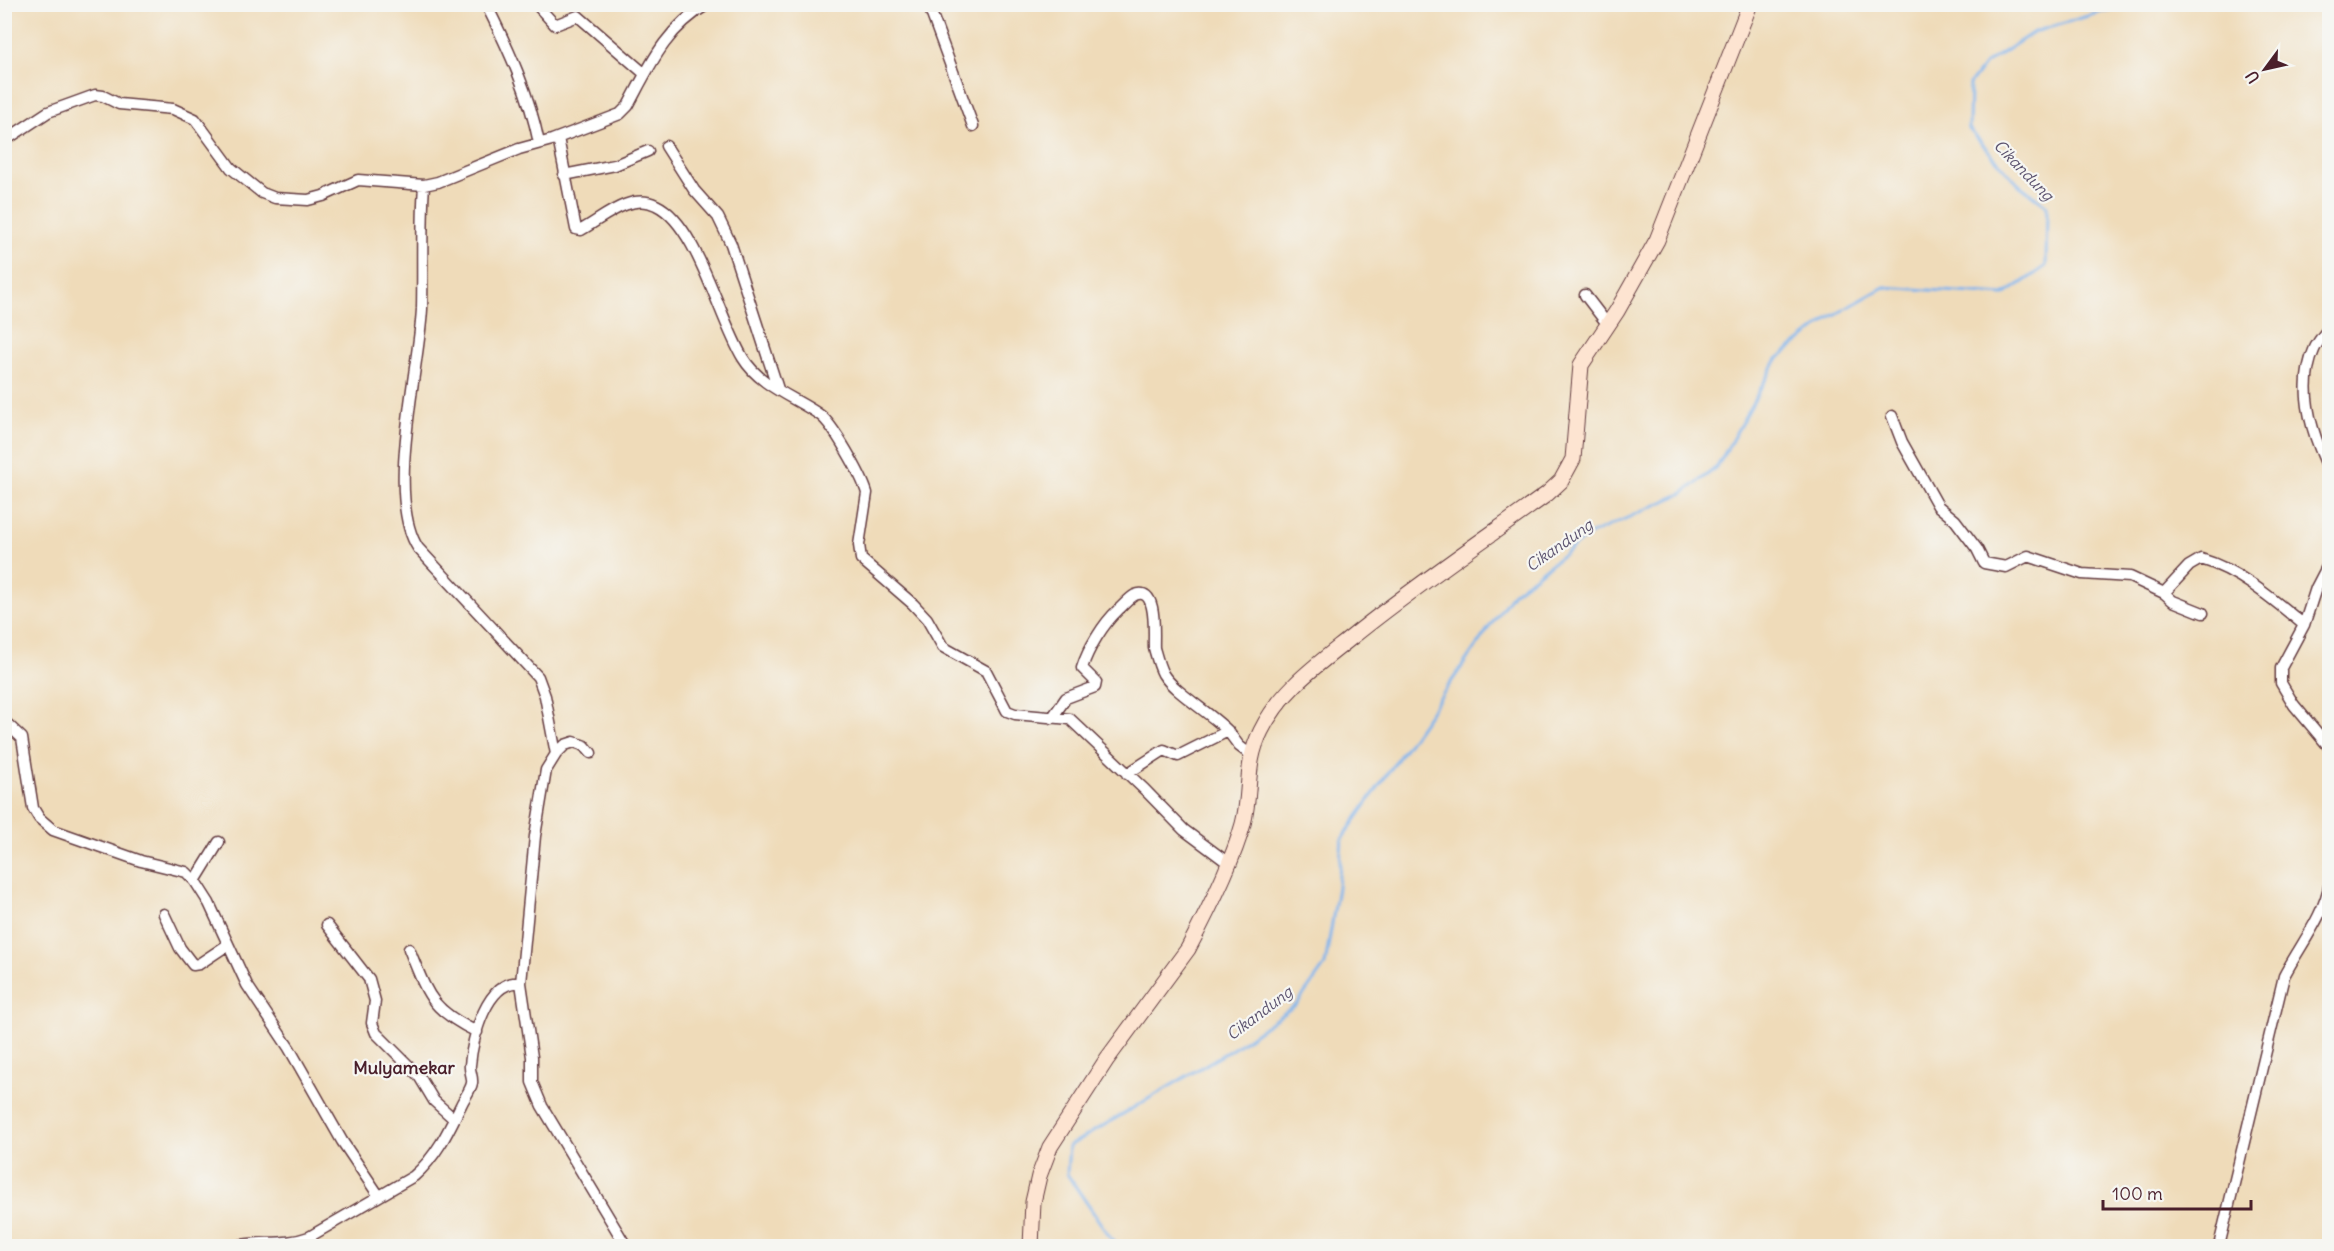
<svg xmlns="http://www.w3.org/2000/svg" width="2334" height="1251" font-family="Delius,sans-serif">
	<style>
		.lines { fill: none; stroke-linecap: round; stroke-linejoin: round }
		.stream { stroke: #7eb4ed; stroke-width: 3 }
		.street-casing { stroke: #633b40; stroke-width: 13 }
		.secondary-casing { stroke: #633b40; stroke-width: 17 }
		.street { stroke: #fff; stroke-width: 10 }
		.secondary { stroke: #fde4d1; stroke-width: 15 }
		.labels { text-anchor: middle; stroke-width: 4.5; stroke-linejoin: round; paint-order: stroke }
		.water-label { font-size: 16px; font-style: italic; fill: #5c536f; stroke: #f6f6f2 }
		.quarter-label { font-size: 18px; font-weight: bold; fill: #4a1f2b; stroke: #f6f6f2 }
	</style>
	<rect width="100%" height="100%" fill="#f6f6f2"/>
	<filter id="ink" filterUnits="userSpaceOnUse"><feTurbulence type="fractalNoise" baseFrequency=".0167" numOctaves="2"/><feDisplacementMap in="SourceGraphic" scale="12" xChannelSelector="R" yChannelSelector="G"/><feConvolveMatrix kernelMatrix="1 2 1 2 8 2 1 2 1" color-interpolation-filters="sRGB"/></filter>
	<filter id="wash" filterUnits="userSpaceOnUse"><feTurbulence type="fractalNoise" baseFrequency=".008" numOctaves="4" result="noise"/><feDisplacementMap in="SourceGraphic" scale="24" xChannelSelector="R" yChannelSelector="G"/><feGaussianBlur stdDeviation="1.35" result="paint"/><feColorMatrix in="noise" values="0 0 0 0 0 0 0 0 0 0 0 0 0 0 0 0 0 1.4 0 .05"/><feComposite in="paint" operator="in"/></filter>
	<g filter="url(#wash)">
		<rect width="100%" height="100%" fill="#efdbb9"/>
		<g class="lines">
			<!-- stream -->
			<path class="stream" d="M1116 1246 1067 1174 1069 1146 1234 1048 1297 1004 1325 965 1338 887 1342 839 1513 593 1589 535 1683 493 1717 467 1777 359 1831 317 1884 287 2004 295 2046 266 2047 206 2018 184 1969 129 1970 84 1985 64 2034 32 2128 4"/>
		</g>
	</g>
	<g filter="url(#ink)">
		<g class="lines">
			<defs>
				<path id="street" d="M486 4C509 50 529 93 539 143
					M536 4 555 25 578 16 645 74
					M928 4 973 126
					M558 138 576 229 581 230C602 219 630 192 656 205 697 224 719 319 743 358 760 386 794 397 820 415 833 424 862 476 867 493L859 545 861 559 913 604 927 619 943 647 986 671 1007 711 1015 714 1070 719 1145 790 1184 830 1227 862
					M4 141 48 112 95 95 103 96 119 104 173 109 195 119 231 168 262 193 275 198 308 200 323 196 358 180 424 185 438 182 519 149 552 140 620 114 628 106C650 65 666 28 708 4
					M666 146 694 190 718 217 731 244 778 389
					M564 175 615 165 648 151
					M424 185C421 226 423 267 422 309 419 369 385 497 418 548L538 677 545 696 556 754
					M1585 295 1608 325
					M2330 327C2324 334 2317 342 2314 350 2297 389 2312 435 2330 471
					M1892 416 1902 442 1938 506 1955 520 1977 549 1984 563 2006 567 2028 556 2082 574 2130 577 2164 593 2189 566 2201 559C2239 570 2274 600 2304 625
					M2330 561 2316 588 2304 625 2281 668V683L2294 705 2330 748
					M2164 593 2173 601 2203 613
					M1052 718 1066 698 1095 687 1096 682 1082 668C1088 649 1103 624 1118 610 1123 606 1129 598 1135 595 1159 585 1153 638 1154 648 1156 655 1159 667 1163 674 1174 692 1212 714 1228 731
					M4 721 22 738 33 808 39 818 53 830 141 861 186 872 195 881 209 903 247 985 289 1048 342 1141 379 1196
					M591 753 585 746 574 742 565 745 556 754 546 770 535 836 521 983 532 1057V1082L542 1106 626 1246
					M1127 774 1164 750 1178 756 1228 731 1239 746 1251 755
					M195 881 219 842
					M164 914 180 948 193 965 199 964 226 946
					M327 925 369 979 375 1001 372 1023 376 1033 419 1076 434 1101 454 1119
					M409 949C428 995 430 1009 477 1032
					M235 1246C259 1240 285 1246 309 1237L414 1176C437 1156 449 1130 462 1103 465 1097 471 1089 472 1083 473 1077 469 1070 470 1065 472 1039 487 978 521 983
					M2219 1246 2284 976C2300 945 2324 917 2330 882"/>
				<path id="secondary" d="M1031 1246 1033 1202 1039 1176 1050 1147 1107 1059 1188 949C1206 915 1233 861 1243 824 1252 790 1244 765 1261 731 1281 690 1317 665 1352 637 1415 586 1482 541 1547 494L1561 481 1573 459 1581 365 1617 311 1657 240 1750 4"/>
			</defs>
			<!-- street casing -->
			<use href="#street" class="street-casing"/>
			<!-- secondary casing -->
			<use href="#secondary" class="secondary-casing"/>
			<!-- street -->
			<use href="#street" class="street"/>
			<!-- secondary -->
			<use href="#secondary" class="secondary"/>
		</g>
	</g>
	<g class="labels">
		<!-- water labels -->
		<g class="water-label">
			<text transform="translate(2024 170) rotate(46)" y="6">Cikandung</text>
			<text transform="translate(1559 545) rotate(-35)" y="6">Cikandung</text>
			<text transform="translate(1259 1013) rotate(-37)" y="6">Cikandung</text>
		</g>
		<!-- quarter labels -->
		<g class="quarter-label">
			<text x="404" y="1074">Mulyamekar</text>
		</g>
	</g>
	<!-- margin -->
	<rect width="2334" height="1251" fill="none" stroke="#f6f6f2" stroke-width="24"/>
	<!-- north arrow -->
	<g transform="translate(2265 69) rotate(237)" stroke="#f6f6f2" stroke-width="4.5" paint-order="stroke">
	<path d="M0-4.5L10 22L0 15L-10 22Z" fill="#4a1f2b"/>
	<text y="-9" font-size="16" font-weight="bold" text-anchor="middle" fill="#4a1f2b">U</text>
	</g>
	<!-- scale -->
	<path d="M2103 1200v9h148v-9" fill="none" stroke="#4a1f2b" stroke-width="3"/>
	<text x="2112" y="1200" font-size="18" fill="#4a1f2b" stroke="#f6f6f2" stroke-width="4.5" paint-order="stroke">100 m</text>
</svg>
